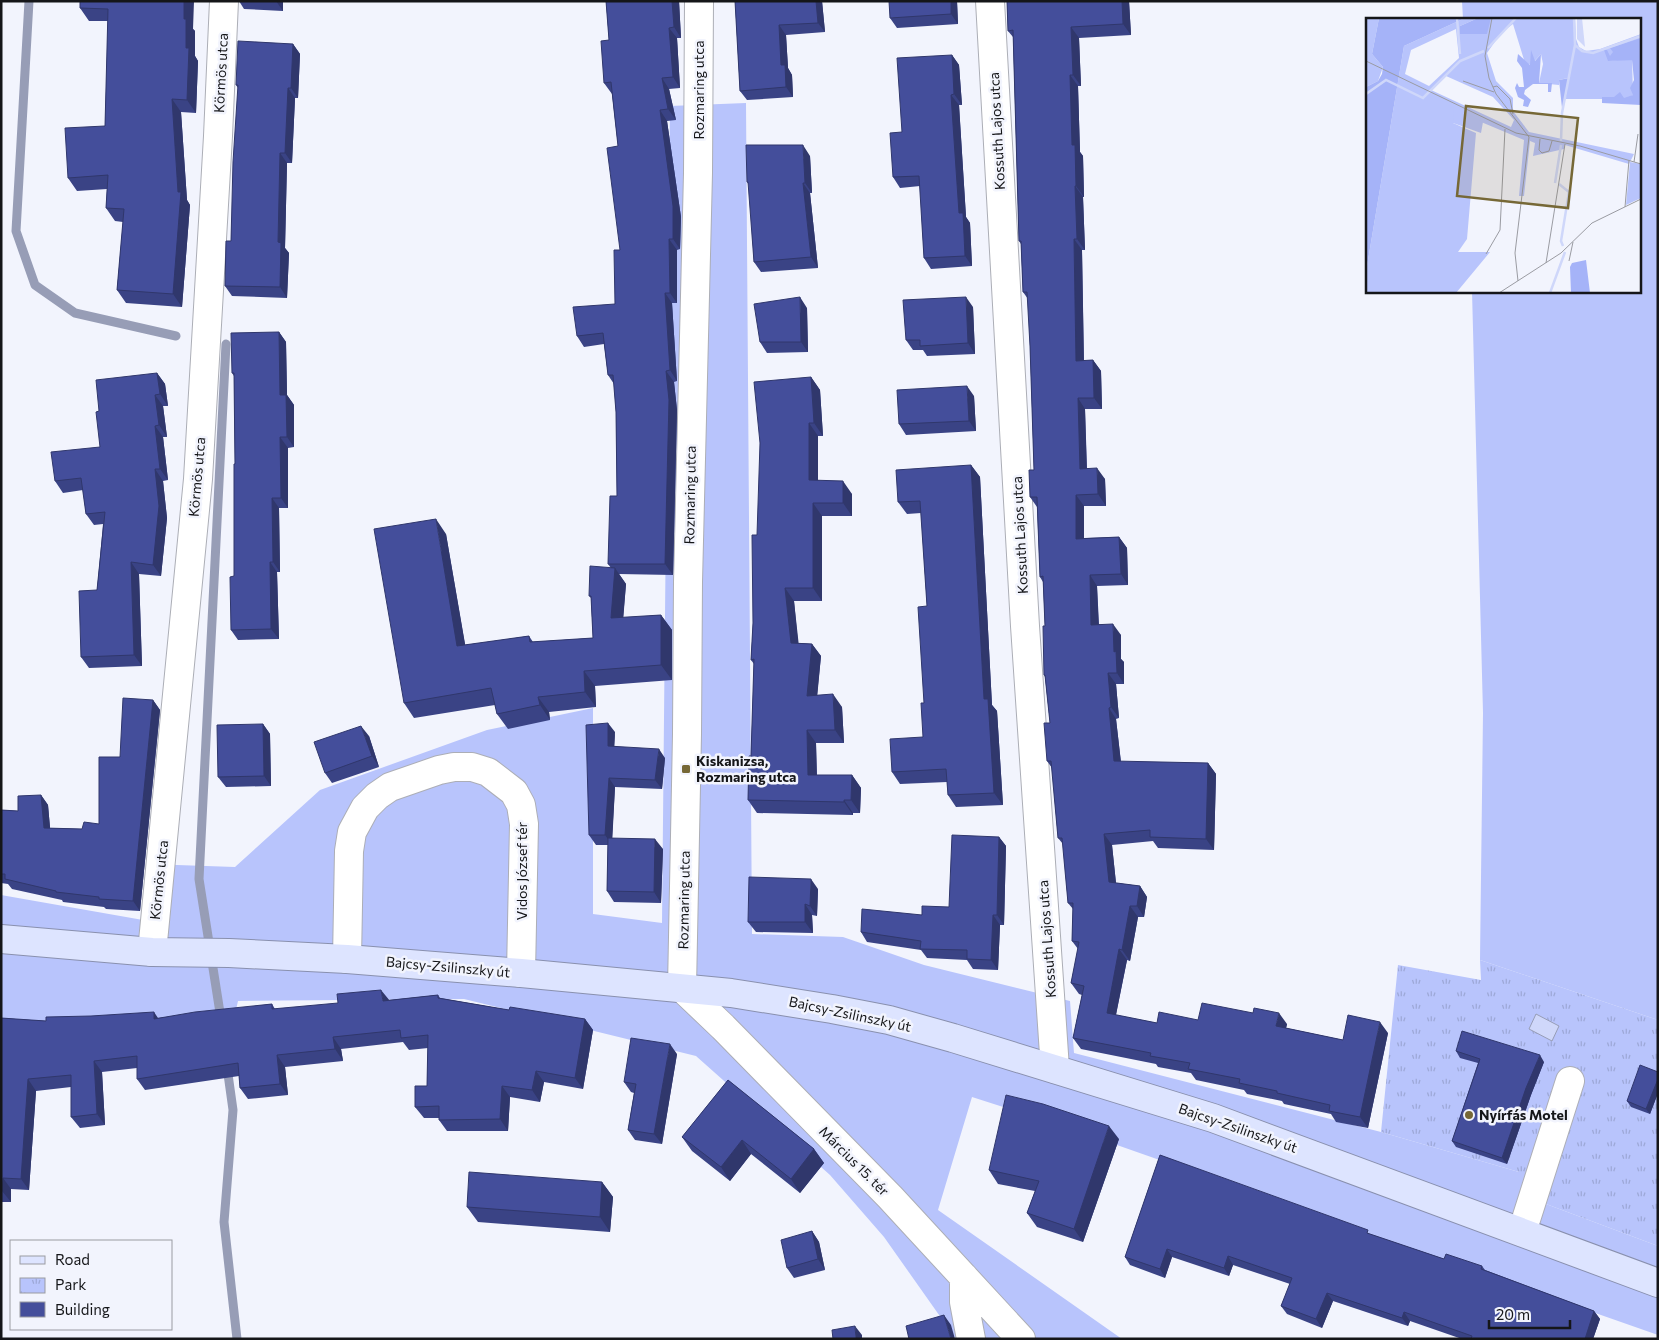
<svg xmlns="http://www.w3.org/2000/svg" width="1659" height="1340" font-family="Commissioner,sans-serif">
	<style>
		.grass { fill: #b8c4fc }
		.park { fill: url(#park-tufts) }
		.water { fill: #cfd7fa; stroke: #979db6 }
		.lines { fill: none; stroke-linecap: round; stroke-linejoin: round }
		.stream { stroke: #979db6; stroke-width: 9 }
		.minor-casing { stroke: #acaeb6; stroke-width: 30 }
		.major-casing { stroke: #8990ae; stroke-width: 30 }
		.minor { stroke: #fff; stroke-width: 28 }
		.major { stroke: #dde4ff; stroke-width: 28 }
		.wall { fill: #3a4385 }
		.shaded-wall { fill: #30376c }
		.building { fill: #444e9b; stroke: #30376c }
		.poi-dot { fill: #766836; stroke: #f2f4fd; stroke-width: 2 }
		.labels { text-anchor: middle; stroke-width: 5; stroke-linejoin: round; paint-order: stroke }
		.street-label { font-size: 14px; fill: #151619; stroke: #f2f4fd }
		.poi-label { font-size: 14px; font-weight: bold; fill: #151619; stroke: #f2f4fd; text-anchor: start }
		.inset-river { fill: none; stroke: #cfd7fa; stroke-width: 2.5 }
		.inset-road { fill: none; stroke: #9a9ba2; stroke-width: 1 }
		.view { fill: #766836; fill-opacity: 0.15; stroke: #766836; stroke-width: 2.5 }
		.inset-edge { fill: none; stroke: #151619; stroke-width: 2.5 }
	</style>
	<defs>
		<pattern id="park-tufts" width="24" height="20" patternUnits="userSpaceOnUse" patternTransform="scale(1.25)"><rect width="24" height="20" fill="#b8c4fc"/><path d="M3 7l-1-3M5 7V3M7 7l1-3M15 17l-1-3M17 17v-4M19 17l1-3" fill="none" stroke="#9da8d7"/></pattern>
	</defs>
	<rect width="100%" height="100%" fill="#f2f4fd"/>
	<!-- grass -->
	<path class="grass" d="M1462 1H1658V1020L1480 960 1483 713 1472 291H1640V19H1463Z
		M746 103 752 934 843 937 924 965 1070 1001 1074 1053 1381 1132 1519 1172V1194L1658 1246V1335L1060 1125 972 1097 938 1210 1122 1339H956L884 1237 830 1175 696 1056 464 999 238 1001 233 1023 128 1026 1 1019V895L143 920 148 864 235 867 320 790 487 730 593 708V914L662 923 670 106Z"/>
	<!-- park -->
	<path class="park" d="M1480 960 1658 1020V1246L1519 1194V1172L1381 1132 1398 965 1481 980Z"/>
	<!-- water -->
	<path class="water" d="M1536 1014 1559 1026 1552 1041 1529 1029Z"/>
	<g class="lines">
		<!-- stream -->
		<path class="stream" d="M29 1 16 231 35 285 75 313 176 336
			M221 1019 199 879 226 344
			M227 1067 233 1110 224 1222 237 1339"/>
		<defs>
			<path id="minor" d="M699 1 698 173 688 582 687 734 682 988 723 1027 890 1197 1021 1339
				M990 1 1025 626 1055 1069
				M152 952 198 479 218 136 224 1
				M347 959 349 851 352 832 365 808 377 796 390 787 439 770 454 767H472L488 772 514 792 521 805 524 824 521 973
				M1522 1232 1570 1081
				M964 1277V1302L971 1339"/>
			<path id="major" d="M1 939 152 952 229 953 347 959 521 973 731 993 832 1009 889 1020 953 1038 1213 1118 1658 1283"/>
		</defs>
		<!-- minor casing -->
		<use href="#minor" class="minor-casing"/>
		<!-- major casing -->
		<use href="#major" class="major-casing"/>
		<!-- minor -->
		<use href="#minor" class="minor"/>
		<!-- major -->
		<use href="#major" class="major"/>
	</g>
	<!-- wall -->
	<path class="wall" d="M80 1 193 29 195 31V56L198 61 196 113 181 112 187 200 190 205 182 307 126 303 117 290 123 222 115 221 106 208 107 189 77 191 68 178 105 126 108 21H89L80 8Z
		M239 1H283V11L244 9Z
		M606 1H679L681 38H677L680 88 669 89 676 120 667 121 681 217 680 249 677 250V303H672L677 381 674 382 677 410 673 575 619 574 626 584 623 618 661 615 672 630V680L595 686 596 707 549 712 550 720 508 729 497 714 495 705 414 718 404 703 446 534 465 645 529 636 533 642 593 638 591 598 589 596 611 568 608 564 617 496 616 412 614 384 608 375 604 344 584 347 577 336 615 304 620 250 618 146 612 94 604 83 609 40Z
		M735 1H822L825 32 786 35 788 68 792 75 793 97 747 100 740 91Z
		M957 1 958 24 897 28 890 18Z
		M1007 1H1129L1131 35 1079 38 1081 86H1078L1080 152 1083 156 1084 197H1083L1085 250H1082L1084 361 1093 360 1101 371 1102 409H1085L1087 468 1105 479 1106 506H1084V538L1119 537 1127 548 1128 585 1097 586 1099 624 1121 635V659L1124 662V684H1116L1119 718 1116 719 1121 762 1208 763 1216 774 1214 850 1158 848 1153 841 1112 845 1116 883 1140 886 1147 897 1144 917H1138L1130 961 1127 960 1116 1015 1157 1023 1198 1020 1287 1024 1286 1028 1343 1040 1388 1033 1368 1128 1336 1122 1331 1114 1284 1104 1282 1101 1247 1094 1244 1090 1196 1080 1191 1073 1158 1067 1156 1064 1081 1049 1073 1038 1082 995 1079 994 1071 983 1078 949 1072 941 1073 909 1068 903 1063 844 1058 838 1052 768 1047 761 1050 723 1045 677 1044 675 1045 626 1043 582 1040 577 1037 507 1030 497 1034 470 1030 346 1028 299 1023 292 1021 244 1019 241 1013 37 1008 31Z
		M293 44 300 54 298 98H295L292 163H287L285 248 289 253 287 298 232 296 225 286 231 241 238 88 236 85Z
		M952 55 959 65 962 105H959L966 217 970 223 972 266 931 269 924 258 920 186 900 188 893 177 902 132Z
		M810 156 812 193H810L818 268 761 272 754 262 749 185 747 182Z
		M973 307 975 354 927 356 923 350H913L906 340Z
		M807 308 808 352 767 353 760 342Z
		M279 332 286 342 287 395 294 405V447L288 448V508H279L280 572H277L279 639 238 640 231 630 234 576 235 464 234 376 232 373Z
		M157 373 165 384 168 406H163L167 437H163L168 480 163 481 167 518 161 576 139 574 142 666 89 668 81 657 97 590 103 524 94 525 86 514 83 490 63 493 55 481 100 447 99 411Z
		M811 377 820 390 823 436H818V480L852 494V516H822V601H794L798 643 812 644 821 656 817 695 842 707 844 743H816L817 775H852L861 788 860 813H853V815L757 813 748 800 751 756 754 664 751 660 753 623Z
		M974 396 976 431 906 435 899 424Z
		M971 465 980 477 992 705 997 711 1003 805 956 807 948 795 947 782 900 784 892 772 923 737 927 606 921 513 907 514 898 502Z
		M153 700 160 710 140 911 106 909 104 907 63 902 62 900 12 889 8 884 1 883V810L18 811 41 795 48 805 50 828 82 829 99 824 120 757Z
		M263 724 270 734 271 786 226 787 218 777Z
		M615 732 614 746 665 758 662 789 615 787 612 838 663 849 661 903 614 902 607 891 608 845H596L589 835Z
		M369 736 379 767 332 783 325 773Z
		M999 837 1006 846 1004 925H1000L998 970 973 969 967 960 927 958 921 950 867 942 861 932 949 907Z
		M818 889 817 916 812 915 813 933 756 932 748 922Z
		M438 995 440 998 509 1010 585 1019 593 1030 583 1089 544 1082 540 1102 510 1097 508 1131H447L439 1120V1118H424L415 1107 427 1086 428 1048 409 1050 403 1042 341 1049 343 1061 285 1067 288 1095 248 1099 240 1088 239 1076 145 1090 137 1079V1068L102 1072 105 1125 80 1128 71 1117V1087L36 1091 29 1190 11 1189V1202H1V1018L46 1021 158 1018 272 1004 275 1009 389 1000Z
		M1456 1051 1544 1062 1531 1095 1507 1164 1456 1147 1452 1141 1478 1063 1460 1058Z
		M677 1054 662 1144 635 1140 628 1130 634 1093 631 1092 624 1082Z
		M1658 1072V1093L1650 1114 1631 1107 1627 1101Z
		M728 1080 814 1149 824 1163 800 1193 751 1154 730 1181 692 1151 682 1137Z
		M1119 1139 1083 1242 1037 1227 1027 1213 1035 1191 998 1184 989 1170Z
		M1160 1155 1370 1234 1444 1259 1482 1266 1485 1270 1594 1311 1600 1319 1593 1339H1462L1410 1321 1408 1326 1333 1301 1322 1328 1287 1314 1281 1306 1290 1284 1233 1265 1229 1276 1172 1257 1165 1278 1130 1265 1125 1257Z
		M602 1182 613 1197 610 1232 478 1222 467 1207Z
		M812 1231 819 1242 825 1270 794 1278 787 1268Z"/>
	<!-- shaded-wall -->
	<path class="shaded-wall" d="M184 1H194L193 29 195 31V56L198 61 196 113 187 100 184 19Z
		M276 1H283V11Z
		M672 1H679L681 38 674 27Z
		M816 1H822L825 32 818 23Z
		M951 1H957L958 24 951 14Z
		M1122 1H1129L1131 35 1123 24Z
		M779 25 786 35 788 68 792 75 793 97 786 87 781 65Z
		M1071 27 1079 38 1081 86 1073 75Z
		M669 28 677 38 680 88 673 77Z
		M293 44 300 54 298 98 291 88Z
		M952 55 959 65 962 105 954 94Z
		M1070 75 1078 86 1080 152 1083 156 1084 197 1076 186 1072 145Z
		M662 78 669 89 676 120 668 109Z
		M288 88 295 98 292 163 285 153Z
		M951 95 959 105 966 217 970 223 972 266 965 256 959 213Z
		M172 99 181 112 187 200 190 205 182 307 173 294 178 192Z
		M660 110 667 121 681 217 680 249 673 239Z
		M803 145 810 156 812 193 805 183Z
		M280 153 287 163 285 248 289 253 287 298 280 287 278 242Z
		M803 183 810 193 818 268 811 257Z
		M1075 186 1083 197 1085 250 1077 239Z
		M669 239 677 250V303L670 293Z
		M1074 239 1082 250 1084 372 1076 361Z
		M665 293 672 303 677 381 670 370Z
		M800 297 807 308 808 352 801 342Z
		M966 297 973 307 975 354 968 343Z
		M279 332 286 342 287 395 294 405V447L287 437 280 395Z
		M1093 360 1101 371 1102 409 1094 398Z
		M666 371 674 382 677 410 673 575 665 564Z
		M157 373 165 384 168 406 160 394Z
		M811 377 820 390 823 436 814 423Z
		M967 386 974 396 976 431 969 421Z
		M155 395 163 406 167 437 159 425Z
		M1078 398 1085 409 1087 480 1080 469Z
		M809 423 818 436V493L809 480Z
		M155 426 163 437 168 480 160 469Z
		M280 437 288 448V508L281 498Z
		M971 465 980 477 992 705 997 711 1003 805 994 793 984 699Z
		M1097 468 1105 479 1106 506 1098 494Z
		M155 469 163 481 167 518 161 576 153 565Z
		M843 481 852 494V516L843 503Z
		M1076 495 1084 506V550L1076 539Z
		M272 498 279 508 280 572 273 562Z
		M813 503 822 516V601L813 588Z
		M436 519 446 534 468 661 457 646Z
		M1119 537 1127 548 1128 585 1121 574Z
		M131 562 139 574 142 666 134 655Z
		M270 562 277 572 279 639 271 629Z
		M615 568 626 584 622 634 611 618Z
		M1090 575 1097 586 1099 636 1091 625Z
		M785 588 794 601 800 656 791 643Z
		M661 615 672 630V680L661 665Z
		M1113 624 1121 635V659L1124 662V684L1117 673 1114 652Z
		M812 644 821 656 816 709 807 696Z
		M584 671 595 686 596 707 585 692Z
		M1108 673 1116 684 1119 718 1111 707Z
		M833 694 842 707 844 743 835 730Z
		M538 697 549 712 550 720 540 705Z
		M153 700 160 710 140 911 133 901Z
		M1109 708 1116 719 1122 772 1114 761Z
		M608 723 615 732 614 755 608 746Z
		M263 724 270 734 271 786 264 776Z
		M361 726 369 736 379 767 372 756Z
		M807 730 816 743 817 788 808 775Z
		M659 749 665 758 662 789 655 780Z
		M1208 763 1216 774 1214 850 1206 839Z
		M852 775 861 788 860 813 851 800Z
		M609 778 615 787 612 845 605 835Z
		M41 795 48 805 51 838 44 828Z
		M844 800 853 813V815L844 802Z
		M1104 834 1112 845 1117 893 1109 882Z
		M999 837 1006 846 1004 925 997 915Z
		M655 839 663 849 661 903 654 892Z
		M811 879 818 889 817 916 810 906Z
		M1140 886 1147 897 1144 917 1137 906Z
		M805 904 812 915 813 933 805 922Z
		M1130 906 1138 917 1130 961 1122 950Z
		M993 915 1000 925 998 970 991 960Z
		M1119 949 1127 960 1114 1024 1107 1013Z
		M381 990 390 1001H383Z
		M154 1012 162 1024 154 1019Z
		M1279 1013 1287 1024 1284 1037 1276 1026Z
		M585 1019 593 1030 583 1089 575 1078Z
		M1380 1022 1388 1033 1368 1128 1360 1117Z
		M333 1037 341 1049 343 1061 335 1049Z
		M670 1044 677 1054 662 1144 654 1134Z
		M277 1055 285 1067 288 1095 280 1084Z
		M1540 1055 1544 1062 1531 1095 1507 1164 1502 1158 1526 1088Z
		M94 1061 102 1072 105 1125 97 1114Z
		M536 1071 544 1082 540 1102 532 1090Z
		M28 1079 36 1091 29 1190 21 1179Z
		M1658 1079V1093L1650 1114 1646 1109Z
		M502 1086 510 1097 508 1131 500 1119Z
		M1109 1126 1119 1139 1083 1242 1074 1229Z
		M742 1140 751 1154 730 1181 721 1167Z
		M814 1149 824 1163 800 1193 791 1179Z
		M3 1178 11 1189V1202L2 1191Z
		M602 1182 613 1197 610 1232 600 1217Z
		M812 1231 819 1242 825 1270 818 1259Z
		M1167 1249 1172 1257 1165 1278 1160 1269Z
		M1228 1256 1233 1265 1229 1276 1224 1268Z
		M1327 1293 1333 1301 1322 1328 1316 1319Z
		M1594 1311 1600 1319 1593 1339H1585Z
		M1404 1312 1410 1321 1408 1326 1402 1318Z
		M944 1315 951 1325 955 1339H951Z
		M855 1326 862 1335V1339H856Z"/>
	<!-- building -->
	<path class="building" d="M80 1H184V19H186V48H189L187 100 172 99 178 192H181L173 294 117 290 124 209 106 208 108 175 68 178 65 128 105 126 108 9 80 8Z
		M606 1H672L674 27 669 28 673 77 662 78 668 109 660 110 673 206V239H669L670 293H665L670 370 666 371 669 400 665 564H608L610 496H617L616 412 613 375H608L603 333 577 336 573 307 615 304 614 250H620L607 148 618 146 611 82 604 83 601 41 609 40Z
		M735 1H816L818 23 779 25 781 65H785L786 87 740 91Z
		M889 1H951V14L890 18Z
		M1007 1H1122L1123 24 1071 27 1073 75H1070L1072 145H1075L1076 186H1075L1077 239H1074L1076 361 1093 360 1094 398H1078L1080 469 1097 468 1098 494 1076 495V539L1119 537 1121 574 1090 575 1091 625 1113 624 1114 652 1116 651 1117 673H1108L1111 707 1109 708 1114 761 1208 763 1206 839 1150 837V830L1104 834 1109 882 1140 886 1137 906H1130L1122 950 1119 949 1107 1013 1157 1023 1159 1012 1198 1020 1202 1003 1253 1013 1254 1008 1279 1013 1276 1026 1343 1040 1348 1015 1380 1022 1360 1117 1329 1111 1330 1105 1277 1093V1091L1239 1083 1240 1079 1188 1069 1190 1063 1150 1056 1151 1053 1073 1038 1084 986 1071 983 1079 942 1072 941 1073 903H1068L1062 838H1058L1051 761H1047L1044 723H1050L1045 675H1044L1043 626H1045L1043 576 1040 577 1037 497H1030L1029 470H1034L1030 346 1027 292H1023L1021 241H1019L1013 30 1008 31Z
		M238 41 293 44 291 88H288L285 153H280L278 242 281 243 280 287 225 286 226 241H231L233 162 238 85H236Z
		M952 55 954 94 951 95 959 213H963L965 256 924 258 919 176 893 177 890 133 902 132 897 58Z
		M746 145H803L805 183H803L811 257 754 262 748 182H747Z
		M800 297 801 342H760L754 304Z
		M966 297 968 343 920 346V340H906L903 300Z
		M279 332 280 395H286L287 437H280L281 498H272L273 562H270L271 629 231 630 230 577 234 576V464H235L234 373H232L231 333Z
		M157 373 160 394 155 395 159 425 155 426 160 469H155L159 506 153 565 131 562 134 655 81 657 79 591 97 590 105 512 86 514 81 478 55 481 51 452 100 447 96 412 99 411 96 380Z
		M811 377 814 423H809V480L843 481V503H813V588H785L791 643 812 644 807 696 833 694 835 730H807L808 775H852L851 800H844V802L748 800 749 756H751L754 659 751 660 753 623 752 535H757L760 443 754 382Z
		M967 386 969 421 899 424 897 390Z
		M971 465 984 699H988L994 793 948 795 946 769 892 772 890 739 923 737 921 703H924L918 607 927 606 920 501 898 502 896 470Z
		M436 519 457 646 529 636 530 642 593 638 591 596H589L590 566 615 568 611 618 661 615V665L584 671 585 692 538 697 540 705 497 714 491 688 404 703 374 529Z
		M123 698 153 700 133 901 99 899V897L56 892V891L5 879V874H1V810L18 811V796L41 795 44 828 82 829 84 822 99 824V757H120Z
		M608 723V746L659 749 655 780 609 778 605 835H589L586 725Z
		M263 724 264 776 218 777 217 725Z
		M361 726 372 756 325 773 314 742Z
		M952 835 999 837 997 915H993L991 960 967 959V950L920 949 921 941 861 932 862 909 922 915V906L949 907Z
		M608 838 655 839 654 892 607 891Z
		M749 877 811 879 810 906 805 904V922H748Z
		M381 990 383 1001 438 995V998L509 1010 510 1007 585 1019 575 1078 536 1071 532 1090 502 1086 500 1119 439 1120V1106L415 1107V1086H427L428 1035 401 1038 400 1030 333 1037 335 1049 277 1055 280 1084 240 1088 238 1063 137 1079V1056L94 1061 97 1114 71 1117V1075L28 1079 21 1179 3 1178 2 1191H1V1018L46 1021V1017L91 1016 154 1012V1019L195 1012 272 1004V1009L338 1003 337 994Z
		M1462 1031 1540 1055 1526 1088 1502 1158 1452 1141 1480 1059 1456 1051Z
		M631 1038 670 1044 654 1134 628 1130 636 1084 624 1082Z
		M1640 1065 1658 1072V1079L1646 1109 1627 1101Z
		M728 1080 814 1149 791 1179 742 1140 721 1167 682 1137Z
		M1006 1095 1043 1104 1109 1126 1074 1229 1027 1213 1039 1181 989 1170Z
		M1160 1155 1368 1230 1367 1233 1444 1259 1446 1254 1482 1266 1481 1269 1594 1311 1585 1339H1471L1472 1336 1404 1312 1402 1318 1327 1293 1316 1319 1281 1306 1292 1278 1228 1256 1224 1268 1167 1249 1160 1269 1125 1257Z
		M469 1172 602 1182 600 1217 467 1207Z
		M812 1231 818 1259 787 1268 781 1240Z
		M944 1315 951 1339H909L906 1326Z
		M855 1326 856 1339H833L832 1330Z"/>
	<!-- markers -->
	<g class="poi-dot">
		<rect x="681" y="764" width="10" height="10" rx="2.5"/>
		<circle cx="1469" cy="1115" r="5"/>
	</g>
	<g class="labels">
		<!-- street labels -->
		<g class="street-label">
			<text transform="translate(221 73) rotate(-87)" y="5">Körmös utca</text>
			<text transform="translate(699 90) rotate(-90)" y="5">Rozmaring utca</text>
			<text transform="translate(997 131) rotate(-93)" y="5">Kossuth Lajos utca</text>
			<text transform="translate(197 477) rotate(-85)" y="5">Körmös utca</text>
			<text transform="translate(690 495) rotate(-89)" y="5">Rozmaring utca</text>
			<text transform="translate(1020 535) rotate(-93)" y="5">Kossuth Lajos utca</text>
			<text transform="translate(522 871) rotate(-90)" y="5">Vidos József tér</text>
			<text transform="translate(159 880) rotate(-84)" y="5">Körmös utca</text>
			<text transform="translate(684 900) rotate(-89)" y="5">Rozmaring utca</text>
			<text transform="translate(1047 939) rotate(-94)" y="5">Kossuth Lajos utca</text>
			<text transform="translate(448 967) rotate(5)" y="5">Bajcsy-Zsilinszky út</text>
			<text transform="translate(850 1014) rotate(12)" y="5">Bajcsy-Zsilinszky út</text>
			<text transform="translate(1238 1128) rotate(19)" y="5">Bajcsy-Zsilinszky út</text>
			<text transform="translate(854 1161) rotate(45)" y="5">Március 15. tér</text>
		</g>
		<!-- poi labels -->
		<g class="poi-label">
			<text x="696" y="766">Kiskanizsa,<tspan x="696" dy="16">Rozmaring utca</tspan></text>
			<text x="1479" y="1120">Nyírfás Motel</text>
		</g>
	</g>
	<!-- overview -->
	<g transform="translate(1366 18)">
		<rect width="275" height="275" fill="#f2f4fd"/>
		<path d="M0 0H13L6 36 17 49 12 63 0 69ZM99 0H112L94 8V16L117 14 125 0H209L210 21 213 29 220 33 234 31 275 16V20L267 25 253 28 242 43 270 40 266 42 267 77 261 81H199L202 60 193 62V67L173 65 177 46 175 36 165 47 159 45 147 6 135 15 121 35 130 63 147 80V93L163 114 268 136 263 146 199 127 198 131 167 138 169 125 164 123 158 178H153L158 122 108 101 87 105 110 115 101 221 92 234H124L90 275H0V254L38 28ZM90 11 93 40 63 68 39 56 45 32ZM80 58 127 79 148 102 145 109 65 72Z" fill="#b8c4fc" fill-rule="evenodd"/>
		<path d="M13 0H99L38 28 0 254V69L12 63 16 56 17 49 6 36ZM112 0H125L121 16H94V8ZM275 20V87L236 85V79H248L254 74 258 80 267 77 264 70 268 62 266 42H270L242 43 238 32H241L244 38 247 34 244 30ZM165 32 169 43 175 36 173 65H186L185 74H182V66H167L159 72 158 76 165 82 162 89 157 88 158 82 152 79 149 70 151 65 153 69H158L156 50 151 43 152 36 164 47ZM203 60 201 76 196 90 193 62ZM220 242 224 275H205L204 249 206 245Z" fill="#a5b3f8"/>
		<path d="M88 89 117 104 115 115 87 105ZM264 144 275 146V180L260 187Z" fill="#b8c4fc"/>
		<path d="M211 0H216L219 29 211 21Z" fill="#cfd7fa"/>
		<path class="inset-river" d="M91 0 94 36M208 0 209 27 216 33 227 35 275 18M122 30 150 0M0 76 20 62 57 80 94 43 118 33M195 123 196 95 209 27M189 165 195 127M193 166 203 174 195 223 197 228M184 275 199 234"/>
		<path class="inset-road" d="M126 0 119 38 123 60 130 76 163 119 149 235 152 263M0 43 150 115 214 128 275 146M97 63 128 74M127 69 131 68 144 81 147 96M174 121 173 132 176 135 183 133 186 123M268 144 272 116M259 189 263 142M120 236 134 212 139 111M203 243 207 224M180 245 199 126M133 275 195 235 226 205 275 181"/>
		<path class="view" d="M100 88 212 100 202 190 91 178Z"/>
		<rect width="275" height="275" class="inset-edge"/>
	</g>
	<!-- border -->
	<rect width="1659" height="1340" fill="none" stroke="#151619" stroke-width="5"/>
	<!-- legend -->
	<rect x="10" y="1240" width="162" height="90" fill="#f2f4fd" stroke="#9a9ba2"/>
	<rect x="20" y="1256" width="25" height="8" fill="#dde4ff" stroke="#9a9ba2"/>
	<text x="55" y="1265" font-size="15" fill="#151619">Road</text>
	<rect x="20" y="1278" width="25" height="15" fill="url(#park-tufts)" stroke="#9a9ba2"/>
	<text x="55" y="1290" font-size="15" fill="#151619">Park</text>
	<rect x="20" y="1302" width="25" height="15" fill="#444e9b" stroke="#9a9ba2"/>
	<text x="55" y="1315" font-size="15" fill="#151619">Building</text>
	<!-- scale -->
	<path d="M1489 1320v8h81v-8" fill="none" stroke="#151619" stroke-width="2.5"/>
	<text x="1496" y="1320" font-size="15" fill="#151619" stroke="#f2f4fd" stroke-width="4" paint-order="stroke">20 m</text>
</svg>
